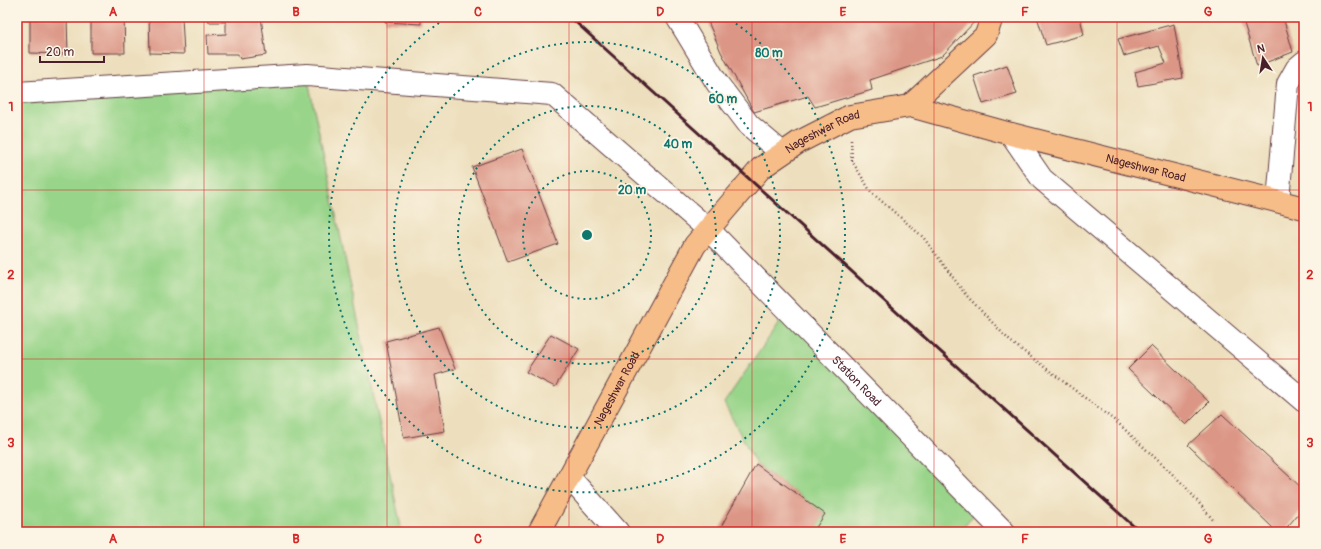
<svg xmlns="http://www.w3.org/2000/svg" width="1321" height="549" font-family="Pangolin,sans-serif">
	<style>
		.green { fill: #98d489; stroke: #717a5a }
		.building { fill: #dc9686 }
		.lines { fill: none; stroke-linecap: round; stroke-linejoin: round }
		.minor-casing { stroke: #623c41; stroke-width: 24 }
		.major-casing { stroke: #623c41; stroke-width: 24 }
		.path { stroke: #623c41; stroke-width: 2.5; stroke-dasharray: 1 3; stroke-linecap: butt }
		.minor { stroke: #fff; stroke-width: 22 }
		.major { stroke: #f7bd88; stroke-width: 22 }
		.rail { stroke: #4a1f2b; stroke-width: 3 }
		.grid { fill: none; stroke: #d62828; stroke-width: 1; stroke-opacity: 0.55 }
		.ring { fill: none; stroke: #0f766e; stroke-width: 2; stroke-dasharray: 2 4 }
		.labels { text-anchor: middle; stroke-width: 3.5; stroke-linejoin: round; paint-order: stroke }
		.street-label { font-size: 12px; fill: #4a1f2b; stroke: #fcf5e5 }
		.centre { fill: #0f766e; stroke: #fcf5e5; stroke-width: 2 }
		.ring-label { font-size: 12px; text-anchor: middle; font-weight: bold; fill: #0f766e; stroke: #fcf5e5; stroke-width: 3.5; stroke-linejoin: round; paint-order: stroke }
		.neatline { fill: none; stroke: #d62828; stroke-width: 1.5 }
		.grid-label { font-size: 13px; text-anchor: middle; font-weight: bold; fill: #d62828 }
	</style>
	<rect width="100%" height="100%" fill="#fcf5e5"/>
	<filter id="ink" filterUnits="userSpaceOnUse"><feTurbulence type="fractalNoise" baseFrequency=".025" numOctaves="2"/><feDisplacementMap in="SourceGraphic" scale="8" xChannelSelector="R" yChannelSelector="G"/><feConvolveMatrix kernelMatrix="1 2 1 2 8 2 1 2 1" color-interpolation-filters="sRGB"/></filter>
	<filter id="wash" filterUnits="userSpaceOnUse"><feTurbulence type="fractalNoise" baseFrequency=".012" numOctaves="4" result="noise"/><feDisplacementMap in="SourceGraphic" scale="16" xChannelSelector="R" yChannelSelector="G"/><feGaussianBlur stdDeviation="0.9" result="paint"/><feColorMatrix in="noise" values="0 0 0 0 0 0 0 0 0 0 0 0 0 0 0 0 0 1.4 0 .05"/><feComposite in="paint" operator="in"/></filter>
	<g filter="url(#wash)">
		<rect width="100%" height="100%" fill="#eddfbd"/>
		<!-- green -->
		<path class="green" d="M307 75 402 532H17V93Z
			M788 310 980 507 960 532H813L825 514 756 464 724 403Z"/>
		<g id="blocks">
			<!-- building -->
			<path class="building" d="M30 17H67L68 54 30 53Z
				M91 17H124L125 53H91Z
				M149 17H182L184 54 150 53Z
				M208 17H261L266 55 240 59 238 54H208L207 35 226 34V22H209Z
				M386 17H421V24L385 22Z
				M706 17H979L942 56 870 80 872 90 815 107 808 96 754 112 721 52Z
				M1037 17H1080L1084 35 1046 45Z
				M1256 17H1283L1293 52 1257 66 1243 20Z
				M1174 24 1183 78 1138 86 1135 72 1166 63 1159 46 1124 56 1118 39Z
				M1007 65 1017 94 983 104 974 76Z
				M522 149 558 244 508 262 472 167Z
				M439 327 455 369 435 375 445 431 404 438 386 341Z
				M551 334 579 349 555 387 526 372Z
				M1151 346 1209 402 1186 425 1128 369Z
				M1222 414 1304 490V507L1283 532H1277L1188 445Z
				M756 464 825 514 813 532H718Z"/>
		</g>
	</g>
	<g filter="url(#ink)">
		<use href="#blocks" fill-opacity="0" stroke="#623c41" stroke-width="1"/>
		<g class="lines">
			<defs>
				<g id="minor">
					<path d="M677 17 717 83 749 125 782 153"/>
					<path id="s1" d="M17 93 307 75 552 94 709 230 1004 532"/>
					<path d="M1011 134 1042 179 1304 401"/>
					<path d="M1278 201 1288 84 1297 68 1304 62"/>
					<path d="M569 477 618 532"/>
				</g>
				<g id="major">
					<path d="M910 106 986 35 992 17"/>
					<path id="s2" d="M539 532 695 245 761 168 799 142 850 116 910 106 1011 134 1304 208"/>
				</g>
			</defs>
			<!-- minor casing -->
			<use href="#minor" class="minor-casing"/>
			<!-- major casing -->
			<use href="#major" class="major-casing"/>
			<!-- path -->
			<path class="path" d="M851 140 852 161 871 192 923 237 966 295 1010 341 1118 423 1184 485 1214 521"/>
			<!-- minor -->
			<use href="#minor" class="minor"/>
			<!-- major -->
			<use href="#major" class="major"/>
			<!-- rail -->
			<path class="rail" d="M570 17 1140 532"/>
		</g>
	</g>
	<!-- grid -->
	<path class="grid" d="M204 17V532M387 17V532M569 17V532M752 17V532M934 17V532M1117 17V532M17 190H1304M17 359H1304"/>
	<!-- distance rings -->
	<g class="ring">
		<circle cx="587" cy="235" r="64"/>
		<circle cx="587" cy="235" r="129"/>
		<circle cx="587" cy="235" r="193"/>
		<path d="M726 17A258 258 0 1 1 448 17"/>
	</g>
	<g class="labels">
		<!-- street labels -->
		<g class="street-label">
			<text dy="4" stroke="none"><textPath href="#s2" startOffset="500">Nageshwar Road</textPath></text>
			<text dy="4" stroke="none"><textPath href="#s2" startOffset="836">Nageshwar Road</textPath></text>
			<text dy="4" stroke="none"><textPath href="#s1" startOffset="955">Station Road</textPath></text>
			<text dy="4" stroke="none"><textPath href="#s2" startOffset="163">Nageshwar Road</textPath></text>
		</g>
	</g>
	<circle cx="587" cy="235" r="6" class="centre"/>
	<g class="ring-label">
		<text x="769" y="57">80 m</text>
		<text x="723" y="103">60 m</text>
		<text x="678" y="148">40 m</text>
		<text x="632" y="194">20 m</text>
	</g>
	<!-- margin -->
	<rect width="1321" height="549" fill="none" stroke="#fcf5e5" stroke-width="44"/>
	<!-- north arrow -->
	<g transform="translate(1263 58) rotate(348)" stroke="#fcf5e5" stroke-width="3" paint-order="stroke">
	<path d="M0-3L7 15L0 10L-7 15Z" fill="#4a1f2b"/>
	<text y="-6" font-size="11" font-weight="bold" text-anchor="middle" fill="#4a1f2b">N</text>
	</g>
	<!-- scale -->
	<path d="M40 56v6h64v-6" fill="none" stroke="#4a1f2b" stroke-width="2"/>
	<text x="46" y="56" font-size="12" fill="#4a1f2b" stroke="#fcf5e5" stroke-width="3" paint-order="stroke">20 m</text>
	<rect x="22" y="22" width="1277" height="505" class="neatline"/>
	<g class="grid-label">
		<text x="113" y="16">A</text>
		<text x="296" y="16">B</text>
		<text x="478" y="16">C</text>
		<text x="660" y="16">D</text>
		<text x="843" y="16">E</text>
		<text x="1025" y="16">F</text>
		<text x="1208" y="16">G</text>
		<text x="11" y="111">1</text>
		<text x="1310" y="111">1</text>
		<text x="11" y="279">2</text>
		<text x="1310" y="279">2</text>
		<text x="11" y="447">3</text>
		<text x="1310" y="447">3</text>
		<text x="113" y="543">A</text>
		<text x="296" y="543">B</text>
		<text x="478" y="543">C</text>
		<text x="660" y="543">D</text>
		<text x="843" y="543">E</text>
		<text x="1025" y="543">F</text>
		<text x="1208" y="543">G</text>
	</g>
</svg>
